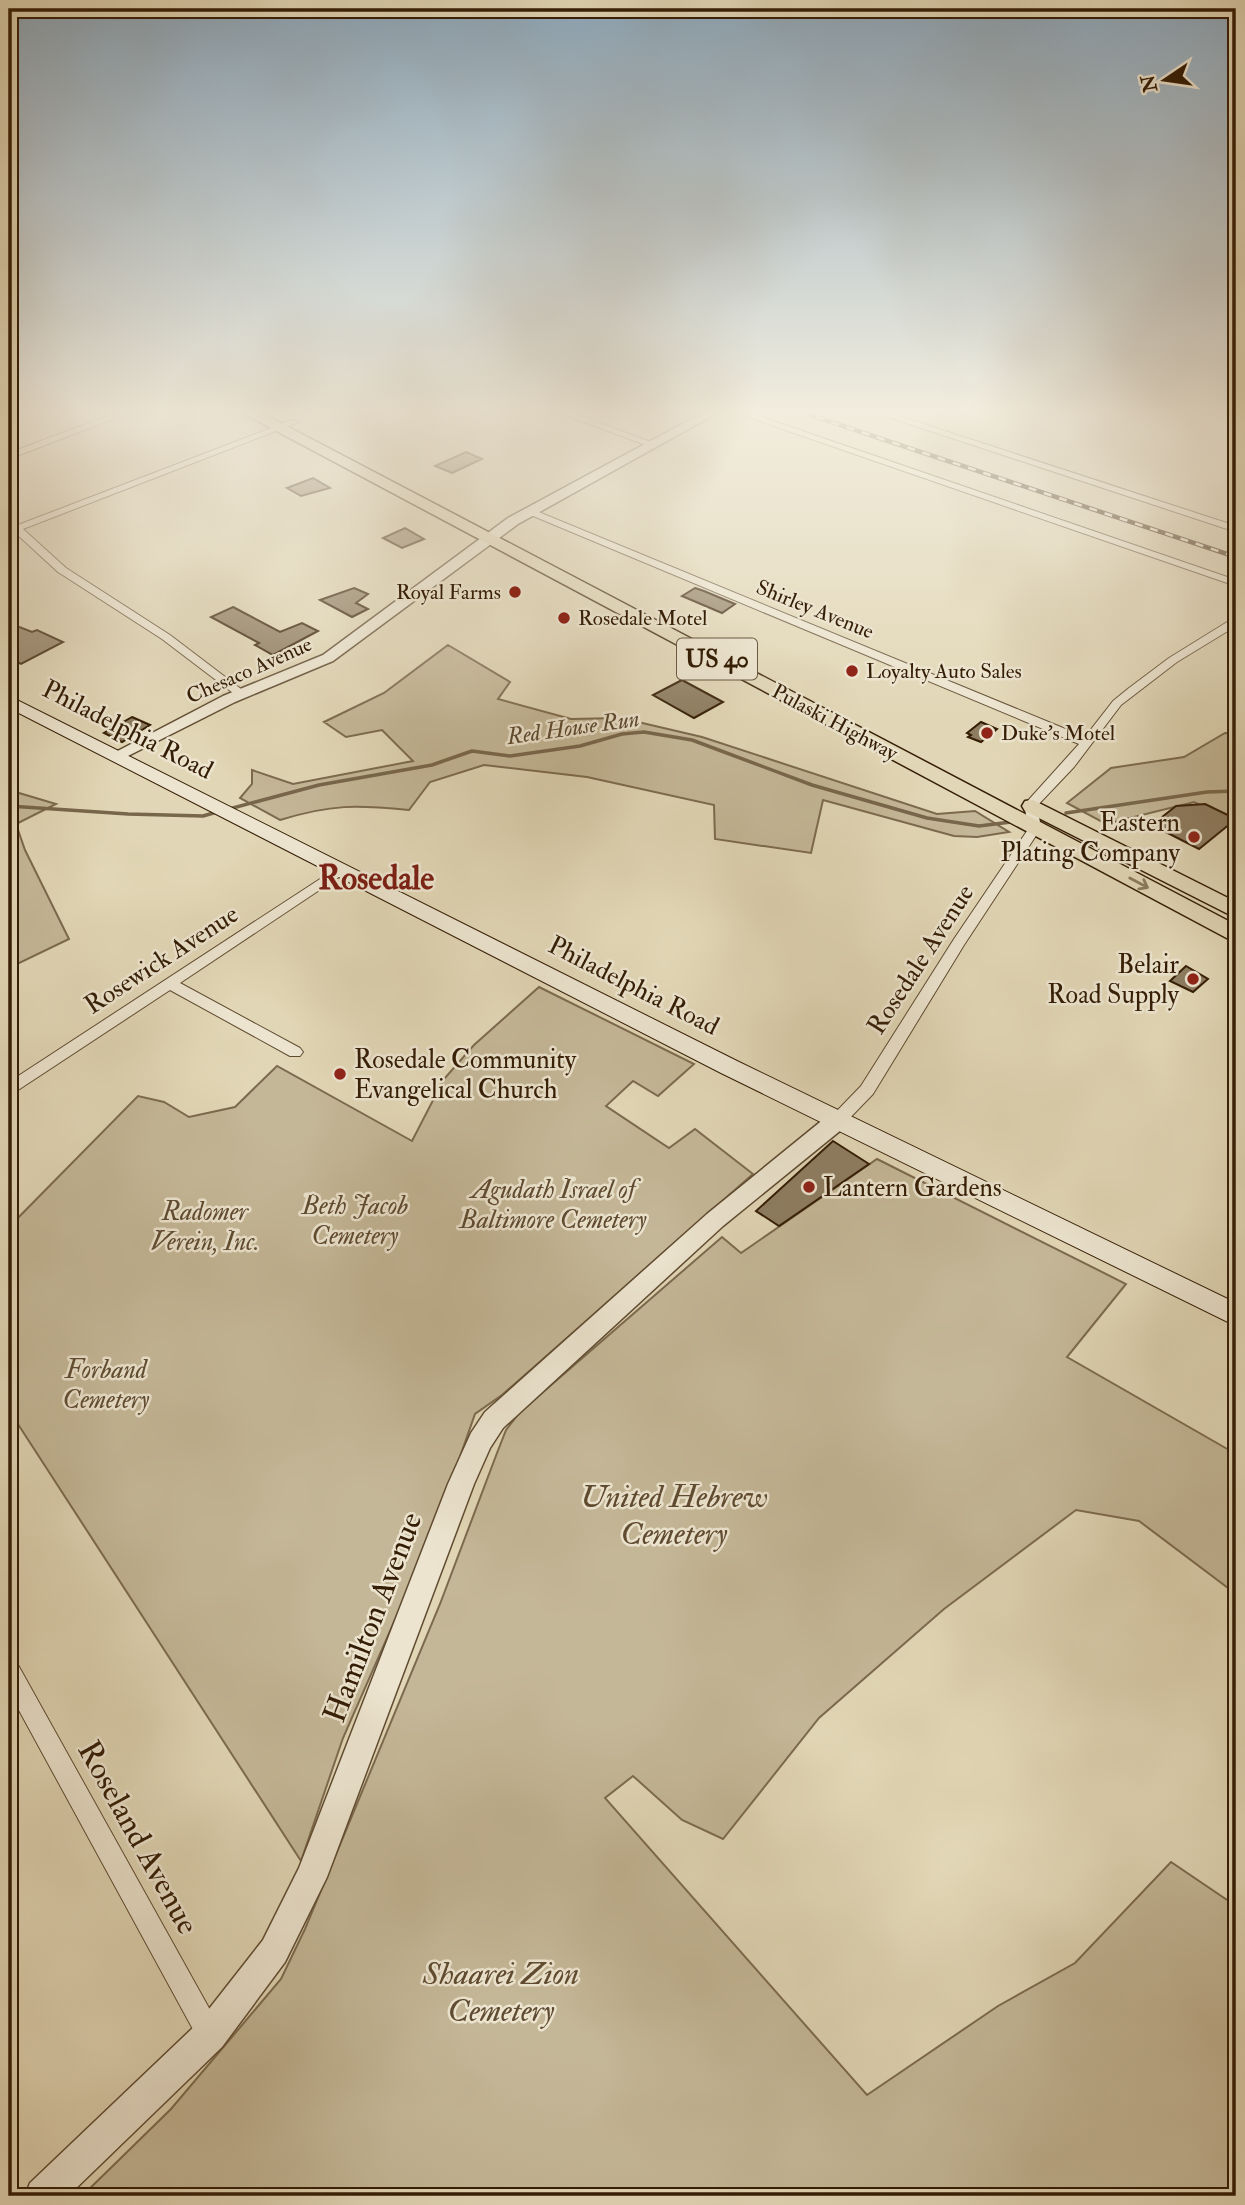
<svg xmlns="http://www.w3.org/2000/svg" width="1245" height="2205" font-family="'IM FELL Double Pica',serif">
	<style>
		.green { fill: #c4b797; stroke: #7c6a4e; stroke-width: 2 }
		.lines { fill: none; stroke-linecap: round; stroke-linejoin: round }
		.stream { stroke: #78664b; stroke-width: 3.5 }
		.building { fill: #8e7d61; stroke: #341d05; stroke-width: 2 }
		.minor-casing { stroke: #5f4b31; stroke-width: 2 }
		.tertiary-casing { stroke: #5f4b31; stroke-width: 3 }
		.secondary-casing { stroke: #341d05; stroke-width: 2 }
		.trunk-casing { stroke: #341d05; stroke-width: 3 }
		.minor { fill: #ece4cf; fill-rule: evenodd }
		.tertiary { fill: #ece4cf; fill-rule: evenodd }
		.secondary { fill: #ece4cf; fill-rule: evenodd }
		.trunk { fill: #e1d6b5; fill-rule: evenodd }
		.rail-casing { stroke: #341d05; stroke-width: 4.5 }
		.rail { stroke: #ece4cf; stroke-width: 2.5; stroke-dasharray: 8; stroke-linecap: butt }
		.oneway { stroke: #8a7a5d }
		.poi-dot { fill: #8f2418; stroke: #ece4cf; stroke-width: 2.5 }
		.labels { text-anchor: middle; stroke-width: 5; stroke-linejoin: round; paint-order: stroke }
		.far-poi-label { font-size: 21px; fill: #341d05; stroke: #ece4cf; text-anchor: start }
		.far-street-label { font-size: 21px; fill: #341d05; stroke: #ece4cf }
		.far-water-label { font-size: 23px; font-style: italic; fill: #5c482e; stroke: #ece4cf }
		.shield { fill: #ece4cf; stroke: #6b5942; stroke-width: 2 }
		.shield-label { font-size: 24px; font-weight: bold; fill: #341d05 }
		.street-label { font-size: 26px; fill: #341d05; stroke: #ece4cf }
		.poi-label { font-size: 26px; fill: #341d05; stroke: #ece4cf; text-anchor: end }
		.park-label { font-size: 26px; font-style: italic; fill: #5f4b31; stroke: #ece4cf }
		.near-park-label { font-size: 32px; font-style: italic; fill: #5f4b31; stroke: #ece4cf }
		.near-street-label { font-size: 32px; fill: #341d05; stroke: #ece4cf }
		.district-label { font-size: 33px; font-weight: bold; fill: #7a1f14; stroke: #ece4cf }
	</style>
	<rect width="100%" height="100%" fill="#e1d6b5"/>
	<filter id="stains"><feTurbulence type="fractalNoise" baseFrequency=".00286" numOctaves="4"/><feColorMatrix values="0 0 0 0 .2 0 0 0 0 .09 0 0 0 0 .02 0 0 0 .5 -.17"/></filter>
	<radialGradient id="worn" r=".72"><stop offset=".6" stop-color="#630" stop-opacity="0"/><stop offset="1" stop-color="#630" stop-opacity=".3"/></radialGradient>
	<!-- green -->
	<path class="green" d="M448 645 510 682 498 699 571 719 621 718 702 737 937 814 975 811 1009 832 977 837 954 836 823 800 811 853 715 839 714 805 587 777 484 765 430 782 409 810C356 805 332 804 280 820L240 798 252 784V770L293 784 413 761 382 730 346 737 324 722 384 693Z
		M1225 733 1236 734V821L1194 802 1106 824 1067 803 1111 768 1184 757Z
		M9 790 56 804 16 824 25 850 69 939 11 967Z
		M539 987 694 1064 658 1096 633 1081 606 1106 669 1148 695 1129 753 1174 502 1395 475 1414 434 1531 343 1738 301 1861 14 1418 9 1423V1227L138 1096 164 1102 189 1117 235 1107 277 1066 412 1141 444 1079 474 1045Z
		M877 1159 1126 1284 1067 1357 1236 1454V1594L1139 1521 1076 1510 944 1609 819 1718 723 1839 682 1820 633 1776 605 1798 867 2095 998 2006 1075 1963 1171 1862 1236 1906V2196H82L171 2109 281 1979 305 1929 440 1604 497 1453 506 1430 520 1412 722 1237 741 1253Z"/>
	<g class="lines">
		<!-- stream -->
		<path class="stream" d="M9 806 128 814 203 816 217 812
			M229 809 319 785 432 765 472 751 510 756 580 746 622 734 644 732 692 740 812 785 927 818 979 826 1011 822
			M1066 813 1207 792 1236 791"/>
	</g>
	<!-- building -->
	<path class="building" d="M466 452 482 459 452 473 435 466Z
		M313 478 330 488 301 496 287 488Z
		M405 528 424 539 402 548 383 538Z
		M354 588 368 594 356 603 368 609 352 617 320 600Z
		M695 588 704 591 735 604 722 613 682 596Z
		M233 607 280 632 302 623 318 631 273 655 255 645 259 643 211 617Z
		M9 623 32 632 37 630 63 642 21 664 9 658Z
		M682 680 723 702 694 718 653 695Z
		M132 717 150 725 122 742 104 733Z
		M981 722 997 729 981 742 968 737 971 735 967 733Z
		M1205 804 1236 819 1199 849 1152 825 1176 806Z
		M1186 966 1208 979 1193 992 1170 981Z
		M833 1141 869 1164 779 1226 756 1211Z"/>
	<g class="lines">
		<defs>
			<path id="minor" d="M118 412H131L9 459V453Z
				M558 412H571L656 444 648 446Z
				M733 412H747L1236 580V586Z
				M873 412H887L1236 526V532Z
				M292 420 299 422 23 529 66 568 170 635 245 692V696H237L162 639 58 572 9 527V520L18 525Z
				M529 508 1085 737 1113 701 1129 688 1169 658 1232 619 1236 618V626L1177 662 1121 705 1074 767 1037 806 1041 828 964 945 873 1094 844 1124H832L830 1120 832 1116 861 1086 954 939 1029 828 1024 805 1079 744 526 513 524 511Z
				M340 866 347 870 345 873 180 983 300 1048 303 1052 300 1056H290L170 990 9 1096V1082Z
				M9 1660 17 1663 219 2026 223 2035 219 2044 210 2048 201 2044 9 1692Z"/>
			<path id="tertiary" d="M704 412H719L518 524 333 661 235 702 122 759 116 761 108 756 223 696 323 655 508 518Z
				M838 1112 846 1114 849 1120 846 1126 723 1226 503 1428 490 1448 474 1484 327 1877 285 1962 222 2047 68 2196H25L30 2183 198 2023 263 1940 299 1868 448 1484 471 1433 485 1412 707 1214 830 1114Z"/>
			<path id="secondary" d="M9 696 737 1061 1236 1303V1326L721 1073 9 708Z"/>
			<path id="trunk" d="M241 412H260L1236 925V943Z
				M1033 800 1236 902V918L1025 811 1022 806 1025 801Z"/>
		</defs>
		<!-- minor casing -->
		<use href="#minor" class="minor-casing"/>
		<!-- tertiary casing -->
		<use href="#tertiary" class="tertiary-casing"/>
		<!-- secondary casing -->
		<use href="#secondary" class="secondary-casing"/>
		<!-- trunk casing -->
		<use href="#trunk" class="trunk-casing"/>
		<!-- minor -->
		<use href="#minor" class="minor"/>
		<!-- tertiary -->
		<use href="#tertiary" class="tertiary"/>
		<!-- secondary -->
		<use href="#secondary" class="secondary"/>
		<!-- trunk -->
		<use href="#trunk" class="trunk"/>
		<defs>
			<path id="rail" d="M801 412 1236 557"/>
		</defs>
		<!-- rail casing -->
		<use href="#rail" class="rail-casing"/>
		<!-- rail -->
		<use href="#rail" class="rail"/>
	</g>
	<!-- one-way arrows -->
	<defs><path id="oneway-shaft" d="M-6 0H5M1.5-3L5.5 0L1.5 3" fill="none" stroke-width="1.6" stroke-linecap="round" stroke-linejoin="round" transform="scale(1.75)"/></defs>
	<use class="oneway" href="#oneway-shaft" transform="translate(1139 883) rotate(28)"/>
	<!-- sky -->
	<linearGradient id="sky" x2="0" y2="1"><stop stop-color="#8da8bc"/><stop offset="0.57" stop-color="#f2edde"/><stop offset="1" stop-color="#f2edde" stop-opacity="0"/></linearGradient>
	<rect width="1245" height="721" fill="url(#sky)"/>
	<!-- markers -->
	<g class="poi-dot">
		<circle cx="515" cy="592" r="7"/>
		<circle cx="564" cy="618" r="7"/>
		<circle cx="852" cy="671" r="7"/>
		<circle cx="987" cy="733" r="7"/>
		<circle cx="1194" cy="837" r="7"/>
		<circle cx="1193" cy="979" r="7"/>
		<circle cx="340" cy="1074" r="7"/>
		<circle cx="809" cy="1187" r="7"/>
	</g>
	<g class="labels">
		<!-- far-poi labels -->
		<g class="far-poi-label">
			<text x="501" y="599" text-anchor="end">Royal Farms</text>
			<text x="578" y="625">Rosedale Motel</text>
			<text x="866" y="678">Loyalty Auto Sales</text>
			<text x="1001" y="740">Duke’s Motel</text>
		</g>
		<!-- far-street labels -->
		<g class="far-street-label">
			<text transform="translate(815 609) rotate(22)" y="7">Shirley Avenue</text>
			<text transform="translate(249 670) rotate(-24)" y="7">Chesaco Avenue</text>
			<text transform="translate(835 722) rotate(28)" y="7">Pulaski Highway</text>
		</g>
		<!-- far-water labels -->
		<g class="far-water-label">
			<text transform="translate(573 727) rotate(-8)" y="8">Red House Run</text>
		</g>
		<!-- shield labels -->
		<rect class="shield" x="677" y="638.5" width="80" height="41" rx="5"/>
		<g class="shield-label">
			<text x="717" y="667">US 40</text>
		</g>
		<!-- street labels -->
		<g class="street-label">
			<text transform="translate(128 729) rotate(27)" y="9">Philadelphia Road</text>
			<text transform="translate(161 959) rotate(-33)" y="9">Rosewick Avenue</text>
			<text transform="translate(920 959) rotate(-57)" y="9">Rosedale Avenue</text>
			<text transform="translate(634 985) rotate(27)" y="9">Philadelphia Road</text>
		</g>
		<!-- poi labels -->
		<g class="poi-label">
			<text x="1180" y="831">Eastern<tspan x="1180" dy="30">Plating Company</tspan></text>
			<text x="1179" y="973">Belair<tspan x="1179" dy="30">Road Supply</tspan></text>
			<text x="354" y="1068" text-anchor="start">Rosedale Community<tspan x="354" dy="30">Evangelical Church</tspan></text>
			<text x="823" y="1196" text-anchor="start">Lantern Gardens</text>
		</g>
		<!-- park labels -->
		<g class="park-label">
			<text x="553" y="1198">Agudath Israel of<tspan x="553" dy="30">Baltimore Cemetery</tspan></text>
			<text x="355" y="1214">Beth Jacob<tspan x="355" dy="30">Cemetery</tspan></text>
			<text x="205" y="1220">Radomer<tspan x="205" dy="30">Verein, Inc.</tspan></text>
			<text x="106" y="1378">Forband<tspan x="106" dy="30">Cemetery</tspan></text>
		</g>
		<!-- near-park labels -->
		<g class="near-park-label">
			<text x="674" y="1507">United Hebrew<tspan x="674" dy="37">Cemetery</tspan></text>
			<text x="501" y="1984">Shaarei Zion<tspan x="501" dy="37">Cemetery</tspan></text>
		</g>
		<!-- near-street labels -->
		<g class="near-street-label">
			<text transform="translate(372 1617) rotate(-69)" y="11">Hamilton Avenue</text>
			<text transform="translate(139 1837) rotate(61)" y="11">Roseland Avenue</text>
		</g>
		<!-- district labels -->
		<g class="district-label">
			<text x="376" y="889">Rosedale</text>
		</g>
	</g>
	<!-- margin -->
	<rect width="1245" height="2205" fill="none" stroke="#e1d6b5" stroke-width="35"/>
	<rect x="10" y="10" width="1224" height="2184" fill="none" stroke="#341d05" stroke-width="3.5"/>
	<rect x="18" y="18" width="1210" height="2170" fill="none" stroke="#341d05" stroke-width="2"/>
	<!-- north arrow -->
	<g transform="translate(1165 80) rotate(257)" stroke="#ece4cf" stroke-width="5" paint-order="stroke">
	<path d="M0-5L12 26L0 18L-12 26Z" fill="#341d05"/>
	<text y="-10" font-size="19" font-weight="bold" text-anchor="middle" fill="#341d05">N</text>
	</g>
	<rect width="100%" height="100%" filter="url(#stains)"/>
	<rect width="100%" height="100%" fill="url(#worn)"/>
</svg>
